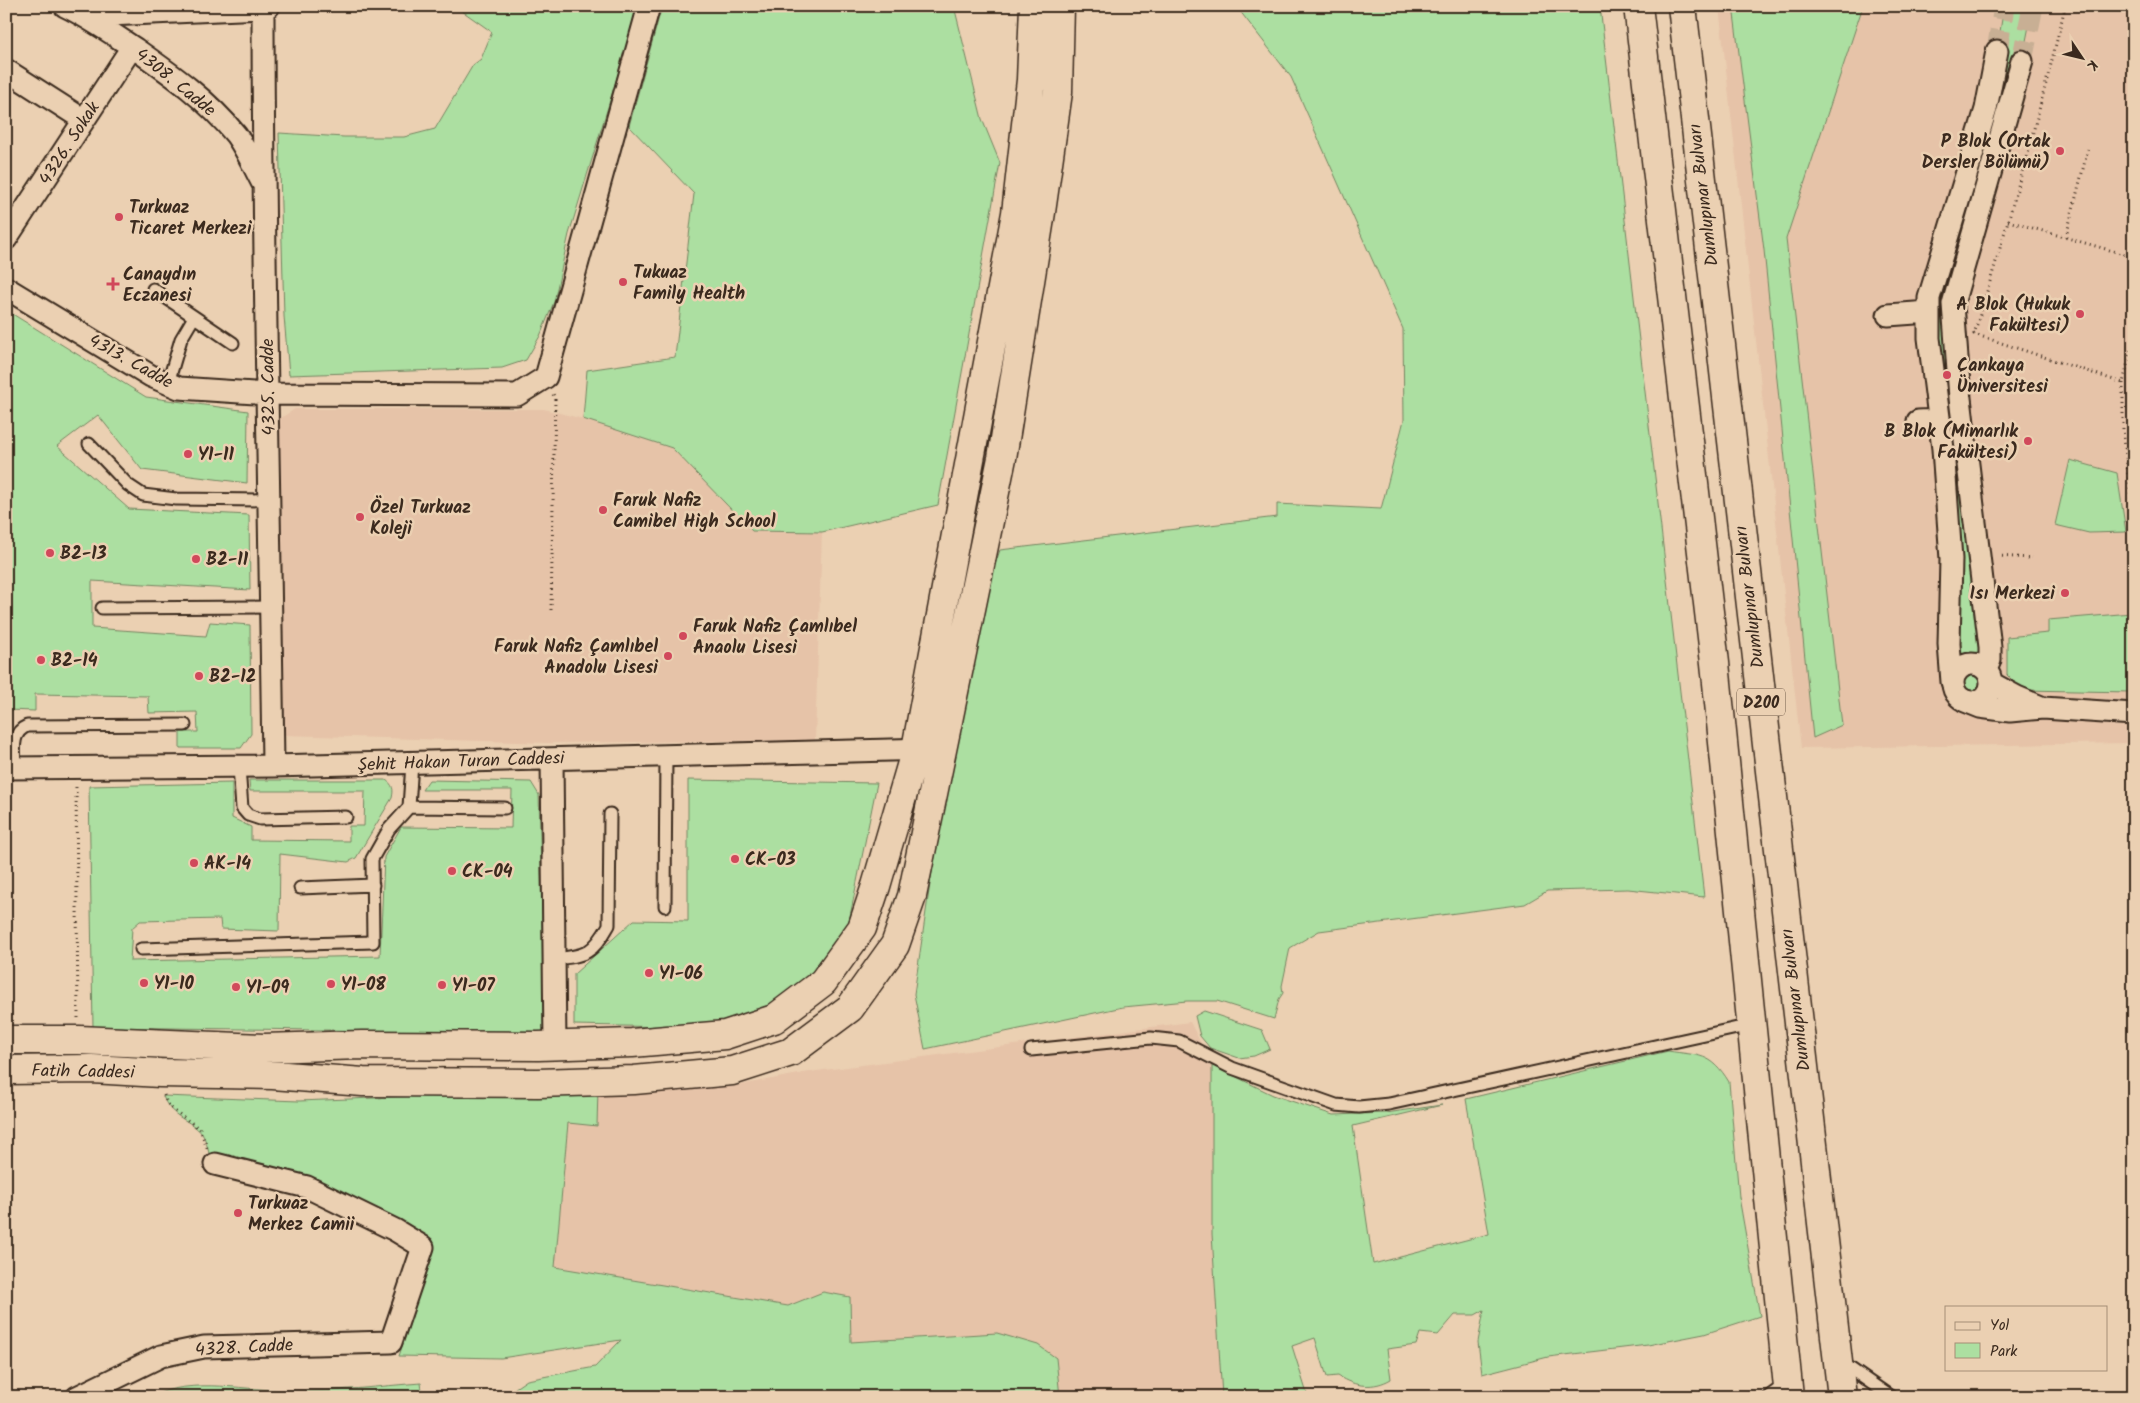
<svg xmlns="http://www.w3.org/2000/svg" width="2140" height="1403" font-family="Kalam,sans-serif">
	<style>
		.built { fill: #e6c3a8 }
		.green { fill: #acdfa1; stroke: #748460 }
		.lines { fill: none; stroke-linecap: round; stroke-linejoin: round }
		.street-tunnel { stroke: #c8af94; stroke-width: 21; stroke-dasharray: 21 11; stroke-linecap: butt }
		.lane-casing { stroke: #3b2a1e; stroke-width: 15 }
		.street-casing { stroke: #3b2a1e; stroke-width: 25 }
		.secondary-casing { stroke: #3b2a1e; stroke-width: 31 }
		.highway-casing { stroke: #3b2a1e; stroke-width: 31 }
		.path { stroke: #3b2a1e; stroke-width: 3; stroke-dasharray: 1 4; stroke-linecap: butt }
		.lane { stroke: #ebd0b2; stroke-width: 11 }
		.street { stroke: #ebd0b2; stroke-width: 21 }
		.secondary { stroke: #ebd0b2; stroke-width: 28 }
		.highway { stroke: #ebd0b2; stroke-width: 28 }
		.poi-dot { fill: #d1495b; stroke: #ebd0b2; stroke-width: 2 }
		.labels { text-anchor: middle; stroke-width: 5; stroke-linejoin: round; paint-order: stroke }
		.shield { fill: #ebd0b2; stroke: #705c4a; stroke-width: 1 }
		.shield-label { font-size: 16px; font-weight: bold; fill: #3b2a1e }
		.street-label { font-size: 18px; fill: #3b2a1e; stroke: #ebd0b2 }
		.poi-label { font-size: 18px; font-weight: bold; fill: #3b2a1e; stroke: #ebd0b2; text-anchor: start }
	</style>
	<rect width="100%" height="100%" fill="#ebd0b2"/>
	<filter id="ink" filterUnits="userSpaceOnUse"><feTurbulence type="fractalNoise" baseFrequency=".02" numOctaves="2"/><feDisplacementMap in="SourceGraphic" scale="10" xChannelSelector="R" yChannelSelector="G"/><feConvolveMatrix kernelMatrix="1 2 1 2 8 2 1 2 1" color-interpolation-filters="sRGB"/></filter>
	<g filter="url(#ink)">
		<!-- built -->
		<path class="built" d="M1719 6H2134V743L1801 748Z
			M295 409H544L583 419 672 448 752 531 822 532 815 740 548 743 284 735 276 421Z
			M1190 1022 1212 1065V1234L1222 1397H1060L1056 1358 997 1333 850 1342V1297L823 1292 788 1306 555 1267 568 1122 598 1089 734 1086 809 1072Z"/>
		<!-- green -->
		<path class="green" d="M455 6H639L569 234 554 302 540 336 526 360 502 368 289 375 284 316 279 133 344 137H404L435 129 473 65 481 59 492 32Z
			M662 6H954L982 119 1000 163 938 505 822 532 752 531 672 448 583 419 587 370 675 357 694 194 629 126Z
			M1236 6H1600L1704 897 1628 889 1547 891 1525 904 1319 931 1290 948 1282 986 1283 993 1279 999 1274 1019 1217 1001H1187L1123 1007 925 1049 914 994 931 877 990 579 1000 550 1277 517V504L1381 509 1404 420 1403 329 1291 77Z
			M1733 6H1863L1786 239 1842 725 1813 738 1764 250Z
			M2004 6H2033L2022 61 1953 304 1990 689 1982 699 1959 698 1953 688 1929 338 1997 51Z
			M6 310 146 397 248 411 247 483 142 470 98 415 57 446 129 509 249 515 250 590 92 581V628L206 636 210 622 250 625 251 734 241 748H180V732H198L197 712 149 713 148 696 35 694V711L6 710Z
			M2070 460 2117 473 2126 532 2089 533 2055 525Z
			M2132 613 2134 688 2131 692 2022 690 2007 675V637L2048 633V620Z
			M249 780H386C393 785 394 789 392 798L356 858 348 862 280 854 279 931 221 929 220 919 140 921 132 928 130 961 380 956 384 857 401 827 511 828 512 790H422L429 780 531 782 539 795 545 1033 93 1027 89 786 232 783V818L251 827V840L349 841V826H364L365 791H250Z
			M688 780 877 783 848 926 815 972 767 1012 719 1028 574 1025V974L634 920 688 921Z
			M1204 1011 1262 1030 1270 1049 1254 1056 1239 1058 1210 1048 1200 1036 1195 1016Z
			M1668 1051C1699 1056 1711 1052 1729 1082L1739 1197 1760 1316 1704 1334 1648 1345 1548 1357 1482 1374 1478 1342 1484 1310 1475 1315H1455L1438 1335 1420 1333 1416 1345 1387 1349 1391 1379C1374 1389 1355 1387 1338 1376L1327 1377 1315 1338 1292 1346 1308 1397H1222L1212 1234V1065L1273 1095 1333 1115 1386 1113 1442 1105 1353 1126 1373 1264 1489 1234 1466 1099Z
			M598 1089 597 1126 568 1123 555 1267 788 1306 823 1292 850 1297 851 1342 997 1333 1038 1345 1056 1358 1060 1397H502L527 1380 595 1367 621 1340 501 1358 399 1356 434 1248 395 1224 210 1157C208 1150 206 1139 202 1134 191 1119 171 1119 163 1096L299 1101Z
			M421 1383 423 1397H150C192 1376 248 1391 294 1391 336 1392 379 1386 421 1383Z"/>
		<g class="lines">
			<!-- street-tunnel -->
			<path class="street-tunnel" d="M1997 51 2004 6
				M2022 61 2033 6"/>
			<defs>
				<path id="lane" d="M153 289 233 343
					M168 383 181 339 194 317
					M89 444 128 485 143 495 176 499 269 500
					M102 608 271 607
					M239 767 242 808 248 815 260 819 346 817
					M15 768C15 752 10 733 27 726L185 725
					M409 807 412 763
					M300 888 373 885
					M665 906 666 755
					M141 949 373 942 372 859 389 829 409 807 505 808
					M554 959C585 956 593 954 609 925L610 814
					M1031 1050 1151 1038 1179 1041 1232 1068 1336 1105 1359 1107 1389 1104 1751 1025
					M1841 1362 1891 1397
					M1768 1397 1786 1384"/>
				<path id="street" d="M65 6C90 18 111 33 134 48 171 74 207 99 236 135 246 149 254 167 262 182
					M263 8C263 261 270 514 273 766
					M87 16 263 8 269 6
					M6 70 84 120
					M6 239 132 47
					M6 288 151 376 179 388 268 394 517 395 546 377 649 6
					M1888 315 1929 312
					M1918 421 1939 420
					M1953 683a19 19 0 1 1 38 0a19 19 0 1 1-38 0Z
					M1986 670 1990 660V647L1960 398 1953 304 2022 61
					M1952 682 1949 644 1951 559 1943 449 1929 338V298L1986 109 1997 51
					M1991 683 2017 697 2041 707
					M1965 701 1980 707 2010 711 2043 708 2134 714
					M552 759 555 1046
					M6 768 273 766 929 749
					M77 1397 161 1356 204 1347 391 1342 423 1247 395 1230 307 1187 215 1164"/>
				<path id="secondary" d="M6 1040H79L264 1048 362 1045 538 1046 632 1043 725 1035 774 1019 823 982 862 928 876 886 916 749 1016 213 1031 80 1034 6
					M6 1070 92 1069 160 1073 273 1075 363 1082 538 1083 634 1080 732 1071 791 1052 850 1008 895 945 912 896 1002 458 1041 212 1058 92 1060 6"/>
				<path id="highway" d="M1638 6 1715 663 1789 1397
					M1682 6 1842 1397"/>
			</defs>
			<!-- lane casing -->
			<use href="#lane" class="lane-casing"/>
			<!-- street casing -->
			<use href="#street" class="street-casing"/>
			<!-- secondary casing -->
			<use href="#secondary" class="secondary-casing"/>
			<!-- highway casing -->
			<use href="#highway" class="highway-casing"/>
			<!-- path -->
			<path class="path" d="M2063 6 2064 11C2038 120 2007 227 1974 334L2123 383 2134 336
				M2008 221 2134 257
				M2066 237 2088 149
				M2123 383V429L2134 526
				M1997 556 2032 558
				M551 610 555 399 553 394
				M76 787 78 1018
				M164 1095 166 1101 172 1109 200 1129 207 1148"/>
			<!-- lane -->
			<use href="#lane" class="lane"/>
			<!-- street -->
			<use href="#street" class="street"/>
			<!-- secondary -->
			<use href="#secondary" class="secondary"/>
			<!-- highway -->
			<use href="#highway" class="highway"/>
		</g>
	</g>
	<!-- markers -->
	<g class="poi-dot">
		<circle cx="2060" cy="151" r="5"/>
		<circle cx="119" cy="217" r="5"/>
		<circle cx="623" cy="282" r="5"/>
		<path d="M110.5 276.5h5v5h5v5h-5v5h-5v-5h-5v-5h5z"/>
		<circle cx="2080" cy="314" r="5"/>
		<circle cx="1947" cy="375" r="5"/>
		<circle cx="2028" cy="441" r="5"/>
		<circle cx="188" cy="454" r="5"/>
		<circle cx="603" cy="510" r="5"/>
		<circle cx="360" cy="517" r="5"/>
		<circle cx="50" cy="553" r="5"/>
		<circle cx="196" cy="559" r="5"/>
		<circle cx="2065" cy="593" r="5"/>
		<circle cx="683" cy="636" r="5"/>
		<circle cx="668" cy="656" r="5"/>
		<circle cx="41" cy="660" r="5"/>
		<circle cx="199" cy="676" r="5"/>
		<circle cx="735" cy="859" r="5"/>
		<circle cx="194" cy="863" r="5"/>
		<circle cx="452" cy="871" r="5"/>
		<circle cx="649" cy="973" r="5"/>
		<circle cx="144" cy="983" r="5"/>
		<circle cx="331" cy="984" r="5"/>
		<circle cx="442" cy="985" r="5"/>
		<circle cx="236" cy="987" r="5"/>
		<circle cx="238" cy="1213" r="5"/>
	</g>
	<g class="labels">
		<!-- shield labels -->
		<rect class="shield" x="1737" y="688.5" width="48" height="27" rx="4"/>
		<g class="shield-label">
			<text x="1761" y="708">D200</text>
		</g>
		<!-- street labels -->
		<g class="street-label">
			<text transform="translate(176 82) rotate(39)" y="6">4308. Cadde</text>
			<text transform="translate(69 143) rotate(-57)" y="6">4326. Sokak</text>
			<text transform="translate(1703 195) rotate(-97)" y="6">Dumlupınar Bulvarı</text>
			<text transform="translate(131 361) rotate(29)" y="6">4313. Cadde</text>
			<text transform="translate(268 387) rotate(-91)" y="6">4325. Cadde</text>
			<text transform="translate(1749 597) rotate(-97)" y="6">Dumlupınar Bulvarı</text>
			<text transform="translate(461 761) rotate(-2)" y="6">Şehit Hakan Turan Caddesi</text>
			<text transform="translate(1795 1000) rotate(-97)" y="6">Dumlupınar Bulvarı</text>
			<text transform="translate(83 1071) rotate(1)" y="6">Fatih Caddesi</text>
			<text transform="translate(244 1347) rotate(-3)" y="6">4328. Cadde</text>
		</g>
		<!-- poi labels -->
		<g class="poi-label">
			<text x="2050" y="147" text-anchor="end">P Blok (Ortak<tspan x="2050" dy="21">Dersler Bölümü)</tspan></text>
			<text x="129" y="213">Turkuaz<tspan x="129" dy="21">Ticaret Merkezi</tspan></text>
			<text x="633" y="278">Tukuaz<tspan x="633" dy="21">Family Health</tspan></text>
			<text x="123" y="280">Canaydın<tspan x="123" dy="21">Eczanesi</tspan></text>
			<text x="2070" y="310" text-anchor="end">A Blok (Hukuk<tspan x="2070" dy="21">Fakültesi)</tspan></text>
			<text x="1957" y="371">Çankaya<tspan x="1957" dy="21">Üniversitesi</tspan></text>
			<text x="2018" y="437" text-anchor="end">B Blok (Mimarlık<tspan x="2018" dy="21">Fakültesi)</tspan></text>
			<text x="198" y="460">Y1-11</text>
			<text x="613" y="506">Faruk Nafiz<tspan x="613" dy="21">Camibel High School</tspan></text>
			<text x="370" y="513">Özel Turkuaz<tspan x="370" dy="21">Koleji</tspan></text>
			<text x="60" y="559">B2-13</text>
			<text x="206" y="565">B2-11</text>
			<text x="2055" y="599" text-anchor="end">Isı Merkezi</text>
			<text x="693" y="632">Faruk Nafiz Çamlıbel<tspan x="693" dy="21">Anaolu Lisesi</tspan></text>
			<text x="658" y="652" text-anchor="end">Faruk Nafiz Çamlıbel<tspan x="658" dy="21">Anadolu Lisesi</tspan></text>
			<text x="51" y="666">B2-14</text>
			<text x="209" y="682">B2-12</text>
			<text x="745" y="865">CK-03</text>
			<text x="204" y="869">AK-14</text>
			<text x="462" y="877">CK-04</text>
			<text x="659" y="979">Y1-06</text>
			<text x="154" y="989">Y1-10</text>
			<text x="341" y="990">Y1-08</text>
			<text x="452" y="991">Y1-07</text>
			<text x="246" y="993">Y1-09</text>
			<text x="248" y="1209">Turkuaz<tspan x="248" dy="21">Merkez Camii</tspan></text>
		</g>
	</g>
	<!-- margin -->
	<rect width="2140" height="1403" fill="none" stroke="#ebd0b2" stroke-width="25"/>
	<rect x="12" y="12" width="2115" height="1378" fill="none" stroke="#3b2a1e" stroke-width="2" filter="url(#ink)"/>
	<!-- legend -->
	<rect x="1945" y="1306" width="162" height="65" fill="#ebd0b2" stroke="#a58e77"/>
	<rect x="1955" y="1322" width="25" height="8" fill="#ebd0b2" stroke="#a58e77"/>
	<text x="1990" y="1330" font-size="15" fill="#3b2a1e">Yol</text>
	<rect x="1955" y="1343" width="25" height="15" fill="#acdfa1" stroke="#a58e77"/>
	<text x="1990" y="1356" font-size="15" fill="#3b2a1e">Park</text>
	<!-- north arrow -->
	<g transform="translate(2082 58) rotate(125)" stroke="#ebd0b2" stroke-width="4" paint-order="stroke">
	<path d="M0-4L9 19L0 12L-9 19Z" fill="#3b2a1e"/>
	<text y="-8" font-size="14" font-weight="bold" text-anchor="middle" fill="#3b2a1e">K</text>
	</g>
</svg>
